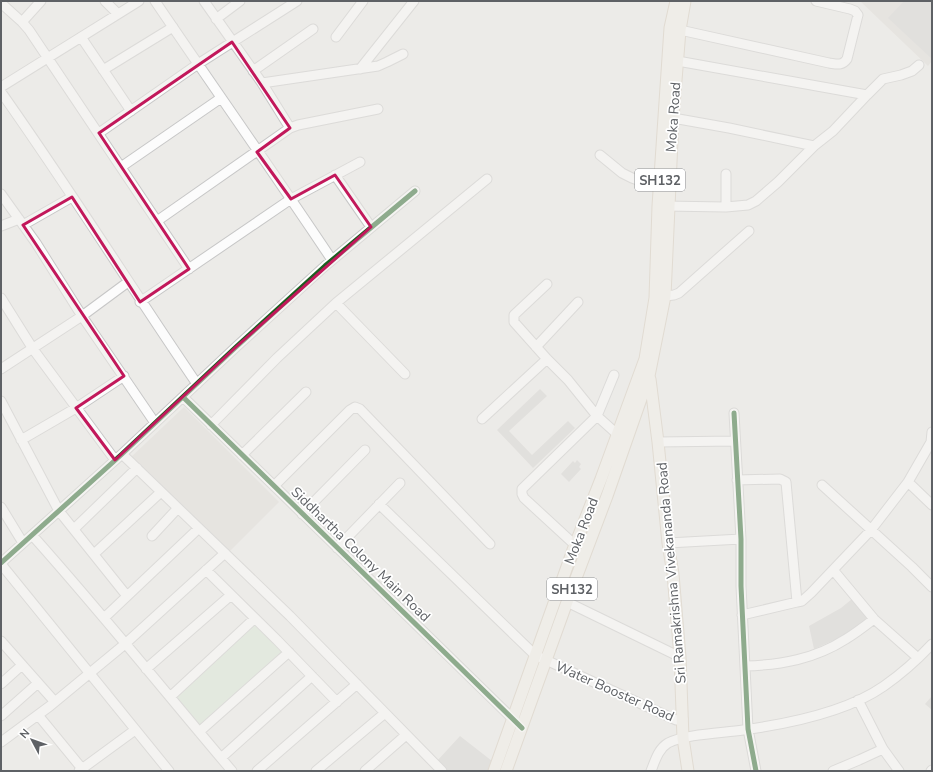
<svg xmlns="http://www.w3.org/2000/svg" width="933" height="772" font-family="'Nunito Sans',sans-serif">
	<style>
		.education { fill: #dedbd8 }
		.green { fill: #d8e7d5 }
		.building { fill: #d3d2d1 }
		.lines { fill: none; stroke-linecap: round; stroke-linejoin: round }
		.minor-casing { stroke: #c7c7c7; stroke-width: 11 }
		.major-casing { stroke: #d2c8b8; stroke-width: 13 }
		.minor { stroke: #fcfcfc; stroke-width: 9 }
		.major { stroke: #f2efe9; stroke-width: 11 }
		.cycleway-casing { stroke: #fff; stroke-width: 8 }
		.cycleway { stroke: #1b5e20; stroke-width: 5 }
		.marked { fill: none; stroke: #c2185b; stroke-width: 3; stroke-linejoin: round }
		.labels { text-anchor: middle; stroke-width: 3.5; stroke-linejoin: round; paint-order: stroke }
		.shield { fill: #fff; stroke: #8e9093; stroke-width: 1 }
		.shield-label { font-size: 13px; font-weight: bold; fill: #5e6165 }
		.street-label { font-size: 14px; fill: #5e6165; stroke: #fff }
	</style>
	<rect width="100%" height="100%" fill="#ecebe8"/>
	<!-- education -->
	<path class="education" d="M860 1H932V61L928 66Z
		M184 407 279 502 229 552 130 458Z"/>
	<!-- green -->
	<path class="green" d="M255 620 286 652 201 731 171 698Z"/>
	<!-- building -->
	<path class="building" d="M904 1H932V59L888 18Z
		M540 389 547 396 509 431 532 455 568 421 575 428 533 468 497 430Z
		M577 460 581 464 579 467 581 469 569 482 561 474 573 461 575 463Z
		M852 599 868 619 841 637 814 649 809 626 841 608Z
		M932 696V710L925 704Z
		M460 736 492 761 489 771H448L437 761Z"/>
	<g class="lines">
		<defs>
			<path id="minor" d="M105 1 118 14
				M155 1C214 88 274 173 332 260
				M204 1 262 83 290 128
				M1 3 22 22 29 30 189 269
				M216 19 240 1
				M22 22 41 1
				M680 30 829 63C837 64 842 66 847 59L858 15 855 11 850 9 816 1
				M81 37 131 111
				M336 37 363 1
				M672 60 867 95 883 79 901 75 912 71 919 65
				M360 69 414 1
				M103 70 173 27
				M253 71 313 29
				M262 83 378 66 387 62 403 54
				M1 87 139 1
				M1 92C69 188 131 287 197 384
				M673 118 729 128 814 146
				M99 133 198 64 297 1
				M600 155 622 173 632 178 660 188
				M121 167 221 98
				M726 174V207
				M335 175 371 227
				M1 194 36 243 82 316 155 423
				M664 206 726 207 748 205 756 201 778 182 814 146 833 131 867 95
				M157 221 290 128 298 125 378 109
				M23 225 72 197
				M1 226 19 219
				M547 284 514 315V322L547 359 568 380 597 416 617 434
				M665 296 674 295 679 293 749 231
				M1 298 33 349 115 460
				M140 302 291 199 360 162
				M336 303 405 374
				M536 347 578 302
				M1 369 82 316 128 282
				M183 397 517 723
				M1 401 59 511 127 596
				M734 413 741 539V586L748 729 756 771
				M482 419 547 359
				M211 425 277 358 336 303 487 179
				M21 440 76 408 124 376
				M658 442 735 441
				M122 454 290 616 442 771
				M242 455 306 392
				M737 480 780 479 786 482 797 602
				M908 482 932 505
				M822 485 912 567 932 587
				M274 486 350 410 355 407 360 409 490 544
				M379 504 535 655 676 720 683 719
				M1 507 23 543
				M302 514 365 450
				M74 529 137 468
				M32 535C101 612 165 692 232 771
				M152 536 178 508
				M668 543 741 539
				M575 545 524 498 522 494V489L597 416 614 375
				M337 548 400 483
				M94 554 161 492
				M1 563 122 454 236 347 325 266 415 191
				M1 564 169 771
				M206 570 277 640 337 702
				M834 571 874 619 918 658
				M567 602 680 657
				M742 615 797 602 802 601 811 593 871 530 908 482 931 442 932 432
				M104 618 199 528
				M1 641 55 702
				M745 666C781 665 815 659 846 639 856 633 865 626 874 619
				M146 669 231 595
				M1 684 22 665
				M170 697 255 618
				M858 700 883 749 899 771
				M38 715 84 771
				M1 716 38 683
				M199 732 289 652
				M1 742 50 706 125 644 225 553
				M221 758 312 676
				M79 771 135 730
				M257 771 357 684
				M316 771 385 713
				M365 771 406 735
				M651 771C655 761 658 749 668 743 685 734 723 733 743 730 787 724 847 712 884 686 901 674 918 659 932 644
				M833 771 859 760 883 749
				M931 771 932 770"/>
			<path id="major" d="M650 379 658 442 668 543 673 574 680 657 683 738 688 771
				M494 771 573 550 601 479 645 359 655 298 658 206 670 28 676 1
				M506 771 567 602 607 496 649 376 665 296 673 118 680 30 685 1"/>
		</defs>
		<!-- minor casing -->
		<use href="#minor" class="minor-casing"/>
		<!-- major casing -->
		<use href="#major" class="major-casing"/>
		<!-- minor -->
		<use href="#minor" class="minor"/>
		<!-- major -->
		<use href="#major" class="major"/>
		<defs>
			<path id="cycleway" d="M183 397 522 728
				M734 413 741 539V586L748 729 756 771
				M1 563 122 454 236 347 325 266 415 191"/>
		</defs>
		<!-- cycleway casing -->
		<use href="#cycleway" class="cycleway-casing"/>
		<!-- cycleway -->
		<use href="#cycleway" class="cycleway"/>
	</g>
	<!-- marked area -->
	<path d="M0 0H933V772H0ZM232 42 290 128 257 152 291 199 335 175 371 227 236 347 115 460 76 408 124 376 23 225 72 197 140 302 189 269 99 133Z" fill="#ecebe8" fill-opacity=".55" fill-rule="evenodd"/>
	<path class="marked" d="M232 42 290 128 257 152 291 199 335 175 371 227 236 347 115 460 76 408 124 376 23 225 72 197 140 302 189 269 99 133Z"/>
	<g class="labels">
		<!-- shield labels -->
		<g class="shield">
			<rect x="635" y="169" width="50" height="22" rx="3"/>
			<rect x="547" y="578" width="50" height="22" rx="3"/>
		</g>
		<g class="shield-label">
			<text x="660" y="185">SH132</text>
			<text x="572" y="594">SH132</text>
		</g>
		<!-- street labels -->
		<g class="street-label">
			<text transform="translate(673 117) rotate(-86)" y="5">Moka Road</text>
			<text transform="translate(581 531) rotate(-69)" y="5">Moka Road</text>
			<text transform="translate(361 554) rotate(44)" y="5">Siddhartha Colony Main Road</text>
			<text transform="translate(671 573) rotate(-95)" y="5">Sri Ramakrishna Vivekananda Road</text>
			<text transform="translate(615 691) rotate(24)" y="5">Water Booster Road</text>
		</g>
	</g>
	<!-- border -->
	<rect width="933" height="772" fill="none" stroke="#5e6165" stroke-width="4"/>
	<!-- north arrow -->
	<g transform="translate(32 740) rotate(311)" stroke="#ffffff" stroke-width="3" paint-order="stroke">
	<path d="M0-3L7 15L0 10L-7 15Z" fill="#5e6165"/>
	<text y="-6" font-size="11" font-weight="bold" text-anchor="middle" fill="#5e6165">N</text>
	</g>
</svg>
